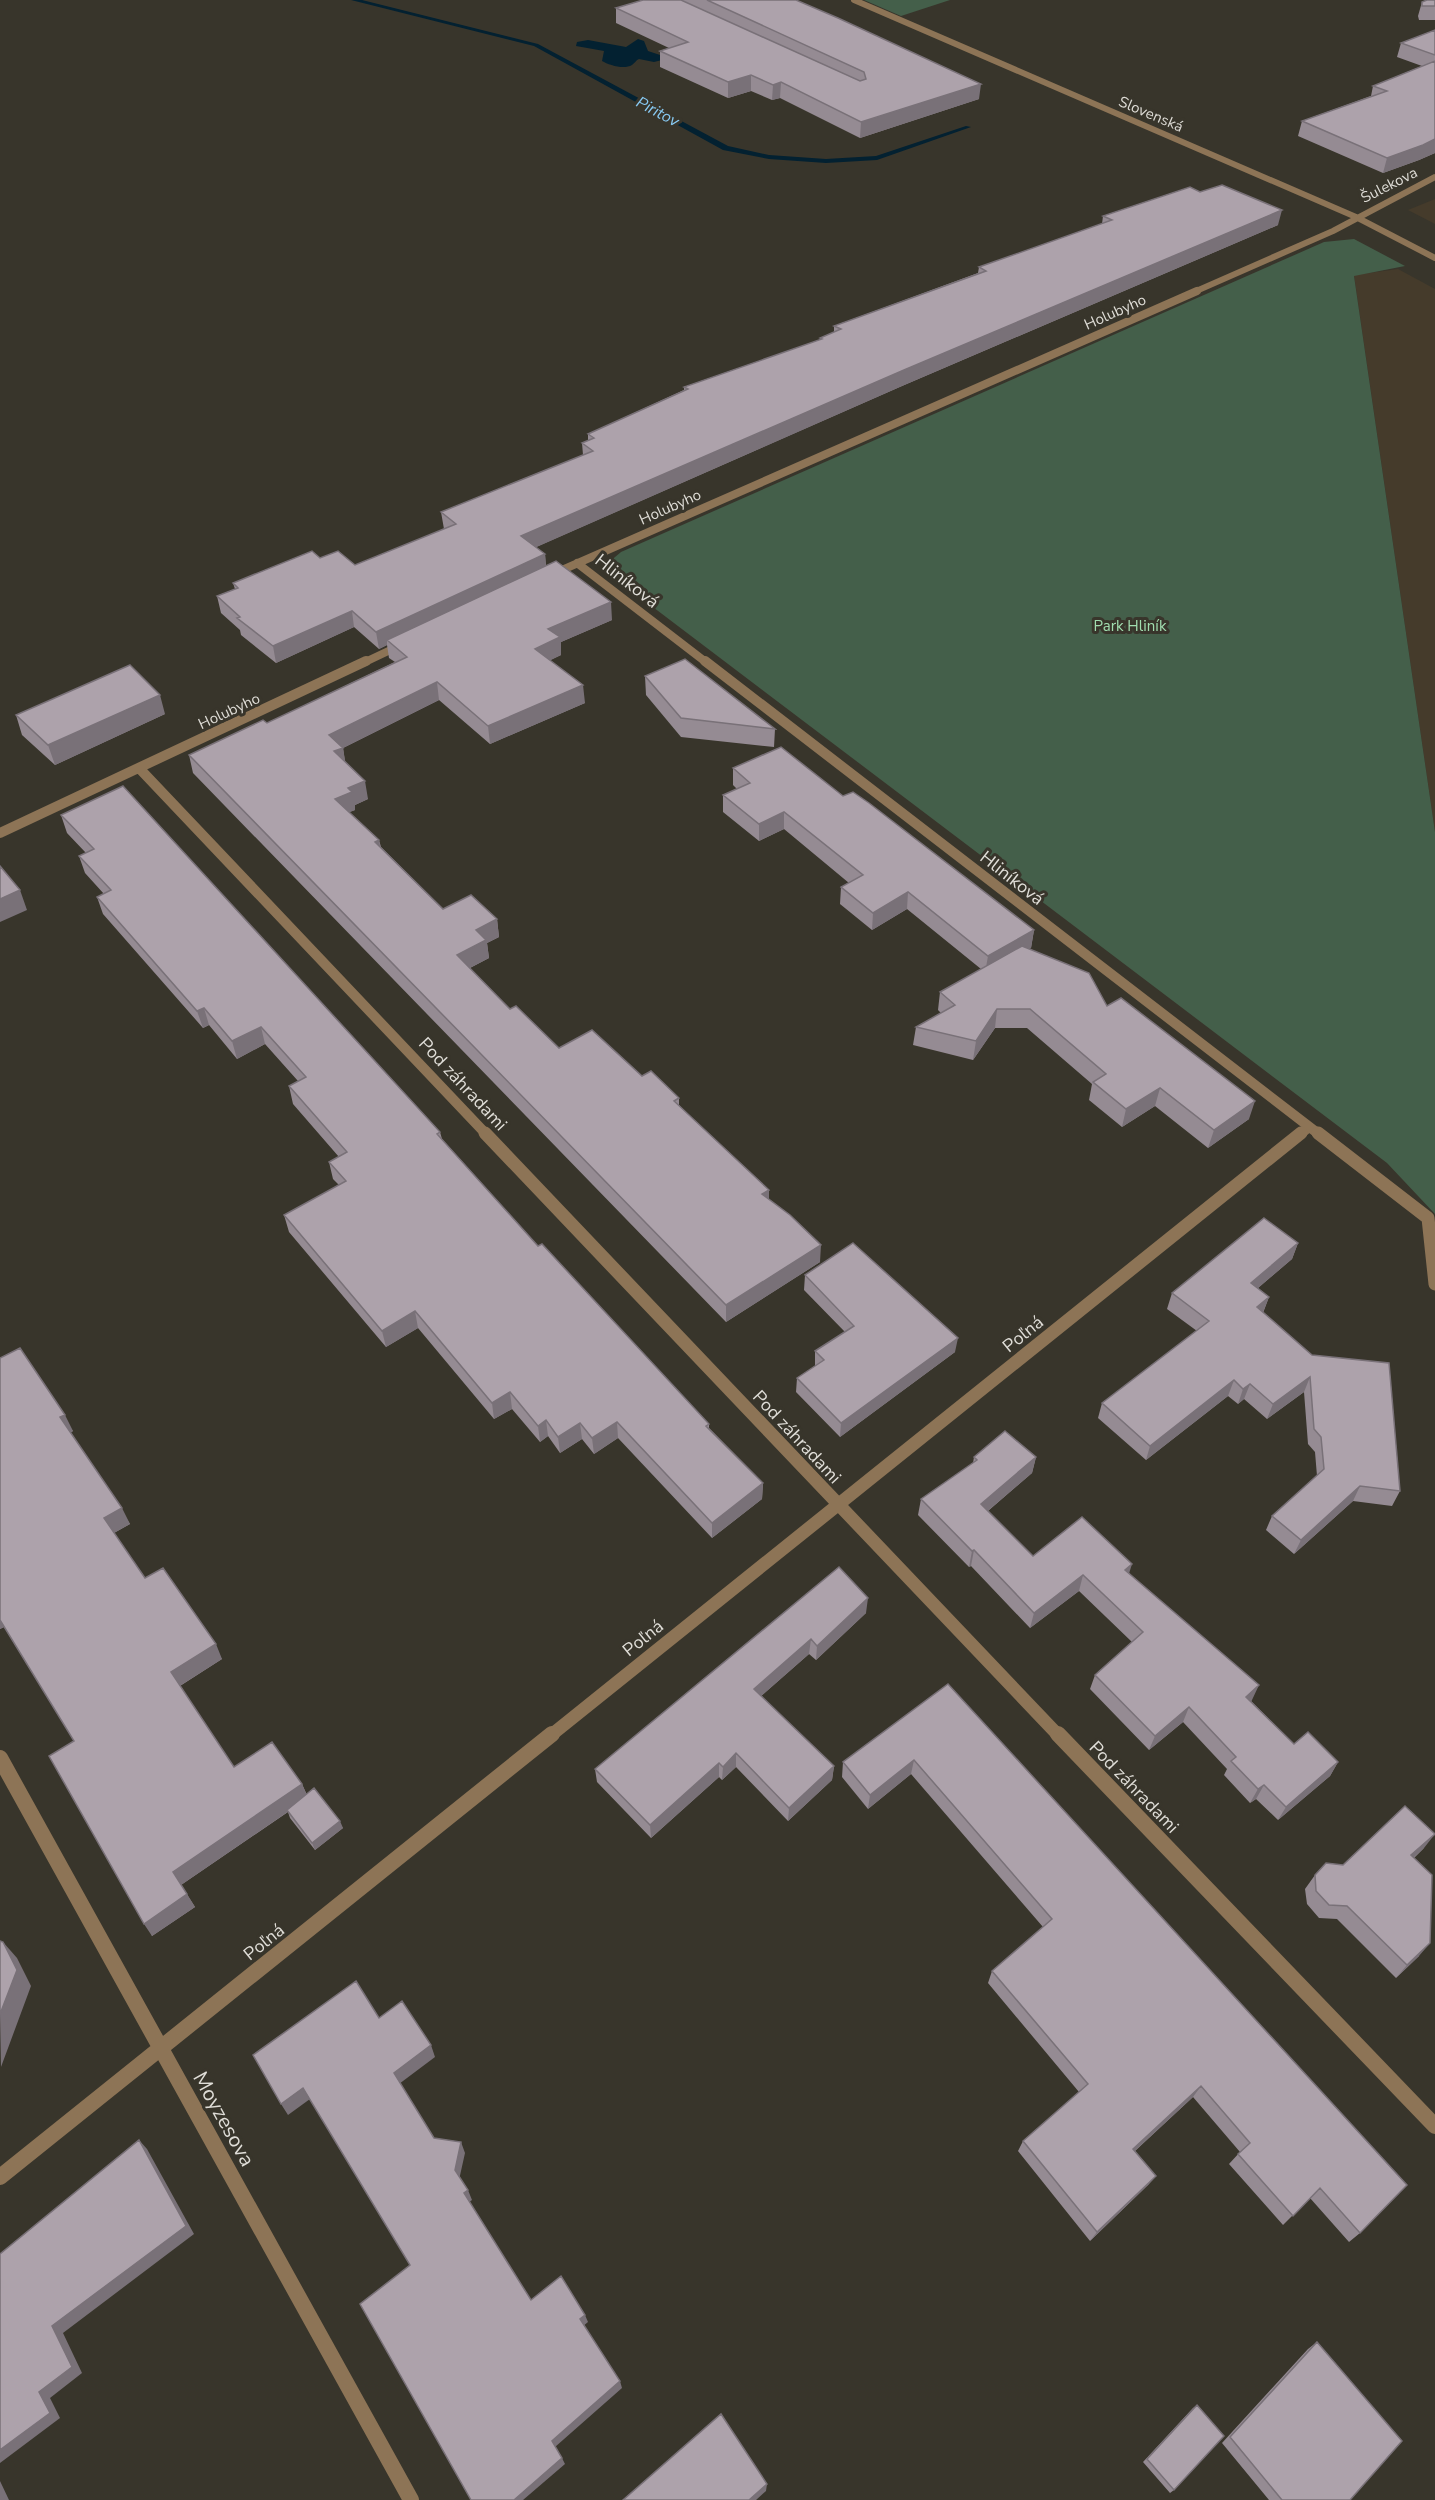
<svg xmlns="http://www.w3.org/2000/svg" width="1435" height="2500" font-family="'Nunito Sans',sans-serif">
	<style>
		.education { fill: #453b2b }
		.green { fill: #445f4a }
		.water { fill: #032131 }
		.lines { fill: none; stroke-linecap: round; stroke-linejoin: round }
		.stream { fill: #032131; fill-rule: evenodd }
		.minor-far4 { stroke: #8d7456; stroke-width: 6 }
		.minor-far3 { stroke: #8d7456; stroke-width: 8 }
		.minor-far2 { stroke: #8d7456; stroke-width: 10 }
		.minor-far1 { stroke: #8d7456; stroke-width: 13 }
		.minor { stroke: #8d7456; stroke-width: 16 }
		.wall { fill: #958b93 }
		.shaded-wall { fill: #797178 }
		.building { fill: #ada2ab; stroke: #797178; stroke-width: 1.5 }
		.labels { text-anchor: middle; stroke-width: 6; stroke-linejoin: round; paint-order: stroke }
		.far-street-label { font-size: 15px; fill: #dfddd7; stroke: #38352b }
		.far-park-label { font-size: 15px; fill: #a1ddaf; stroke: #38352b }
		.far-water-label { font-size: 16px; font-style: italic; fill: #88caf3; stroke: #38352b }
		.street-label { font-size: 18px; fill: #dfddd7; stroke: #38352b }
		.near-street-label { font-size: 21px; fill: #dfddd7; stroke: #38352b }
	</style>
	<rect width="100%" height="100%" fill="#38352b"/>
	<!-- education -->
	<path class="education" d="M1435 199V224L1408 210Z
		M1398 269 1435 289V832L1354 275Z"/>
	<!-- green -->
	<path class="green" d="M864 0H950L901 16Z
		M1354 239 1405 266 1354 276 1435 832V1214L1387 1163 608 573V563L621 552 1324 242Z"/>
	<!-- water -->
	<path class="water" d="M638 39 644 41 648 51 663 56 662 60 654 62 639 59C636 60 635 63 632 65 624 70 609 65 602 61L604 51 576 46 577 42 588 40 626 47Z"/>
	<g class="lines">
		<!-- stream -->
		<path class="stream" d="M351 0H362L538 44 728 146 769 155 826 159 876 156 966 126 971 127 877 160 826 163 769 159 723 150 534 46Z"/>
		<!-- minor-far4 -->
		<path class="minor-far4" d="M854 0 1356 217 1435 258
			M1194 292 1333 231 1435 177"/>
		<!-- minor-far3 -->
		<path class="minor-far3" d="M577 563 707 663
			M553 574 1197 291
			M363 663 401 645"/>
		<!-- minor-far2 -->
		<path class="minor-far2" d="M705 661 1320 1135
			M139 768 487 1135
			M0 833 366 661
			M1299 1135 1309 1127"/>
		<!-- minor-far1 -->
		<path class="minor-far1" d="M485 1133 1059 1736
			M1318 1133 1428 1218 1435 1284
			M550 1736 1301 1133"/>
		<!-- minor -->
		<path class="minor" d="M1058 1734 1435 2126
			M0 1758 411 2500
			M0 2177 552 1734"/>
	</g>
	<!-- wall -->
	<path class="wall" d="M682 0H796L979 99 860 138 780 98 772 100 751 91 728 98 660 67V51L669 48 616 23V8Z
		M1435 0V20H1419L1418 16 1422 2Z
		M1435 30V153L1419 160 1383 173 1298 136 1302 121 1371 96 1373 86 1422 66 1397 57 1401 43Z
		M1103 216 1278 225 902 386 536 547 545 554 546 566 612 620 561 642V655L550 660 585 703 490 744 439 700 343 748 345 762 368 799 355 805V810L349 812 379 840 381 847 443 909 497 919 499 937 487 943 489 958 470 968 510 1009 559 1048 642 1076 679 1098V1105L769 1200 820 1262 726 1322 193 773 189 755 267 723 395 662 389 658 387 645 379 649 354 627 276 663 241 635 240 630 221 613 217 596 235 589 233 583 320 558 355 565 444 529 441 512 583 455 582 443 588 441V434L684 390V387L820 340V338L834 332V326L978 273 979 267 1102 224Z
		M645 676 775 729 774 747 681 737 646 695Z
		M165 714 55 765 22 735 16 715Z
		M733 768 843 796 1034 930 1031 948 1028 949 1107 1006 1249 1119 1208 1148 1155 1106 1122 1127 1089 1100 1092 1084 1027 1028H995L973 1060 913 1045 916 1027 941 1013 938 1010 940 992 981 969 907 909 872 930 840 904 841 887 849 883 784 829 759 841 723 812V795L737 789 733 785Z
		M61 815 440 1132 442 1139 538 1246 709 1424V1428L763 1483 762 1499 712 1538 618 1438 594 1454 582 1439 560 1453 548 1436 540 1442 512 1409 494 1419 418 1328 386 1347 289 1232 284 1215 339 1185 333 1179 329 1162 339 1157 293 1104 289 1086 298 1081 265 1044 237 1059 209 1025 203 1028 103 914 97 897 104 894 85 873 79 856 86 853 67 833Z
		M1298 1243 1292 1259 1258 1288 1269 1297 1263 1313 1400 1491 1392 1506 1353 1501 1294 1554 1266 1530 1272 1516 1317 1476 1315 1452 1308 1444 1304 1392 1267 1419 1244 1399 1238 1404 1228 1396 1146 1460 1098 1418 1102 1403 1197 1331 1167 1309 1172 1293Z
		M805 1275 955 1352 840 1437 796 1392 797 1378 815 1366V1351L845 1332 804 1290Z
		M0 1358 73 1431 70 1433 130 1524 114 1533 145 1578 222 1659 180 1686 234 1767 302 1784 307 1795 343 1828 315 1850 290 1818 288 1812 181 1885 195 1907 152 1936 74 1741 4 1627 0 1629Z
		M974 1457H1036L1032 1473 988 1511 1033 1556 1129 1573 1252 1700 1251 1701 1294 1744 1338 1762 1330 1776 1278 1820 1256 1799 1250 1803 1224 1775 1227 1769 1183 1722 1149 1750 1090 1689 1095 1675 1132 1642 1079 1591 1030 1628 971 1566 969 1567 918 1515 921 1499 973 1463Z
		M839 1567 866 1613 816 1660 809 1654 761 1696 834 1766 832 1780 788 1821 736 1767 722 1780 719 1777 651 1838 597 1782 595 1769Z
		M948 1684 1360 2233 1349 2242 1310 2198 1283 2225 1229 2164 1240 2152 1193 2097 1135 2151 1156 2176 1148 2185 1090 2241 1018 2151 1023 2141 1079 2092 988 1983 992 1971 1043 1927 911 1774 868 1809 842 1777 843 1762Z
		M1424 1848 1414 1858 1419 1956 1396 1978 1337 1919 1319 1918 1307 1904 1305 1889 1315 1875 1343 1865Z
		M1317 2342 1350 2500H1269L1222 2443 1308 2349Z
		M1197 2405 1174 2490 1170 2493 1143 2462 1193 2408Z"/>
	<!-- shaded-wall -->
	<path class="shaded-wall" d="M751 75V91L728 98V82Z
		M781 82 780 98 772 100 773 85Z
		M981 84 979 99 860 138 861 122Z
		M1435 139V153L1419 160 1383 173 1387 158Z
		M1282 210 1278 225 902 386 523 553 521 536 904 370Z
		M545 554 546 570 387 640V645L379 649 376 632Z
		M611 602 612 620 561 642V655L537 667 535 649 548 629Z
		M352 611 354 627 276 663 273 646Z
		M437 682 439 700 343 748 346 766 338 769 329 735Z
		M583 685 585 703 490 744 488 726Z
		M160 695 165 714 55 765 48 745Z
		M365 781 368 799 355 805V810L338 817 335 799 348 788Z
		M784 812V829L759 841V824Z
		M379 840 382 858 375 842Z
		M20 890 27 910 0 922V899Z
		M908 892 907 909 872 930 873 913Z
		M497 919 499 937 487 943 489 958 460 973 457 955 476 930Z
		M1034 930 1031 948 985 973 988 956Z
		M204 1008 209 1025 203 1028 197 1011Z
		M997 1009 995 1028 973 1060 976 1041Z
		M261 1027 265 1044 237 1059 232 1041Z
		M1160 1088 1155 1106 1122 1127 1126 1109Z
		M1255 1101 1249 1119 1208 1148 1214 1130Z
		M769 1190V1207L762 1194Z
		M1298 1243 1292 1259 1245 1299 1251 1283Z
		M821 1245 820 1262 726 1322V1305Z
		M1269 1297 1263 1312 1251 1323 1257 1307Z
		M415 1311 418 1328 386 1347 382 1331Z
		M958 1338 955 1352 840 1437 841 1423Z
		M1310 1377 1304 1392 1267 1419 1273 1404Z
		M1234 1380 1228 1396 1146 1460 1150 1446Z
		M1250 1384 1244 1399 1238 1404 1243 1389Z
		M510 1392 512 1409 494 1419 492 1403Z
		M65 1415 73 1431 68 1434 60 1417Z
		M546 1420 548 1436 540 1442 538 1426Z
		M617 1422 618 1438 594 1454 592 1438Z
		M580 1423 582 1439 560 1453 558 1437Z
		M1036 1457 1032 1473 977 1520 981 1504Z
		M763 1483 762 1499 712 1538V1523Z
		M1360 1486 1353 1501 1294 1554 1301 1540Z
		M122 1508 130 1524 112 1534 104 1518Z
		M974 1550 971 1566 969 1567 972 1551Z
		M1132 1564 1127 1580 1125 1570Z
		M1083 1575 1079 1591 1030 1628 1034 1613Z
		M868 1598 866 1613 816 1660 817 1646Z
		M0 1620 4 1627 0 1629Z
		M811 1639 809 1654 753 1703 754 1689Z
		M216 1644 222 1659 178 1687 171 1672Z
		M1259 1685 1252 1700 1239 1711 1246 1697Z
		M1189 1707 1183 1722 1149 1750 1155 1736Z
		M736 1753V1767L722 1780 723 1767Z
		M914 1760 911 1774 868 1809 870 1795Z
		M1338 1762 1330 1776 1278 1820 1286 1807Z
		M719 1763V1777L651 1838 650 1825Z
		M834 1766 832 1780 788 1821 789 1808Z
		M302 1784 308 1798 181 1885 173 1872Z
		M1264 1785 1256 1799 1250 1803 1258 1789Z
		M340 1821 343 1828 315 1850 312 1843Z
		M1435 1834 1424 1848 1401 1869 1411 1855Z
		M187 1894 195 1907 152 1936 144 1924Z
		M3 1942 17 1958 31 1986 1 2067 0 2014Z
		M1430 1943 1419 1956 1396 1978 1407 1965Z
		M431 2045 435 2057 399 2084 394 2073Z
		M1201 2086 1193 2097 1126 2159 1133 2149Z
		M303 2088 310 2099 288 2115 281 2104Z
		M139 2140 147 2149 194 2234 63 2333 82 2373 50 2398 60 2418 0 2463V2450L39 2392 52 2326Z
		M461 2142 465 2153 459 2180 455 2170Z
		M1156 2176 1148 2185 1090 2241 1097 2232Z
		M468 2190 472 2200 468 2203 464 2193Z
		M585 2315 588 2322 582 2327 580 2319Z
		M620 2381 622 2388 555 2447 552 2441Z
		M562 2458 565 2464 523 2500H514Z
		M0 2481 9 2500H0Z
		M767 2484 766 2491 756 2500H749Z"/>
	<!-- building -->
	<path class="building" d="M643 0H681L860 81 866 79 864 72 707 0H796L838 18 981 84 861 122 781 82 773 85 751 75 728 82 660 51 688 42 616 8Z
		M1427 0H1435V6H1422V2Z
		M1435 30V55L1401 43Z
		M1435 61V139L1423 145 1387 158 1302 121 1387 91 1373 86Z
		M1222 185 1282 210 904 370 521 536 545 554 376 632 352 611 273 646 237 618 240 617 217 596 238 588 233 583 312 551 320 558 338 551 355 565 456 524 441 512 593 451 582 443 594 438 588 434 688 389 684 387 822 339 820 338 841 329 834 326 986 271 979 267 1112 220 1103 216 1190 187 1200 192Z
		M556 561 611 602 548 629 560 637 535 649 583 685 488 726 437 682 329 735 343 748 334 751 365 781 348 788 352 792 335 799 379 840 375 842 443 909 471 895 497 919 476 930 486 940 457 955 510 1009 516 1006 559 1048 592 1030 642 1076 651 1071 679 1098 674 1101 769 1190 762 1194 790 1215 821 1245 726 1305 189 755 263 720 267 723 407 657 387 640Z
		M685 659 775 729 681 718 645 676Z
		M130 665 160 695 48 745 16 715Z
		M781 747 843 796 853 792 869 803 1034 930 988 956 908 892 873 913 841 887 863 875 784 812 759 824 723 795 750 783 733 768Z
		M123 786 440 1132 437 1134 538 1246 542 1244 709 1424 706 1426 763 1483 712 1523 617 1422 592 1438 580 1423 558 1437 546 1420 538 1426 510 1392 492 1403 415 1311 382 1331 284 1215 346 1181 329 1162 347 1152 289 1086 306 1077 261 1027 232 1041 204 1008 197 1011 97 897 111 890 79 856 94 849 61 815Z
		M0 866 20 890 0 899Z
		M1022 946 1089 973 1107 1006 1121 998 1255 1101 1214 1130 1160 1088 1126 1109 1093 1082 1106 1074 1030 1009H997L976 1041 916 1027 955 1005 940 992Z
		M1264 1218 1298 1243 1251 1283 1269 1297 1257 1307 1312 1355 1389 1363 1400 1491 1360 1486 1301 1540 1272 1516 1324 1469 1321 1437 1314 1429 1310 1377 1273 1404 1250 1384 1243 1389 1234 1380 1150 1446 1102 1403 1209 1321 1172 1293Z
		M853 1243 958 1338 841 1423 797 1378 824 1360 815 1351 854 1326 805 1275Z
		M20 1348 65 1415 60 1417 122 1508 104 1518 145 1578 163 1568 216 1644 171 1672 234 1767 272 1742 302 1784 173 1872 187 1894 144 1924 49 1756 74 1741 0 1620V1358Z
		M1005 1431 1036 1457 981 1504 1033 1556 1082 1517 1132 1564 1125 1570 1259 1685 1246 1697 1294 1744 1308 1732 1338 1762 1286 1807 1264 1785 1258 1789 1231 1761 1236 1757 1189 1707 1155 1736 1095 1675 1143 1632 1083 1575 1034 1613 974 1550 972 1551 921 1499 977 1460 974 1457Z
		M839 1567 868 1598 817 1646 811 1639 754 1689 834 1766 789 1808 736 1753 723 1767 719 1763 650 1825 595 1769Z
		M948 1684 1407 2185 1360 2233 1320 2188 1293 2216 1238 2154 1250 2143 1201 2086 1133 2149 1156 2176 1097 2232 1023 2141 1088 2084 992 1971 1052 1919 914 1760 870 1795 843 1762Z
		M314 1788 340 1821 312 1843 287 1810Z
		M1405 1806 1435 1834 1411 1855 1432 1875 1430 1943 1407 1965 1347 1906 1329 1905 1316 1891 1315 1875 1326 1863 1343 1865Z
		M0 1941 3 1942 17 1970 0 2014Z
		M356 1981 379 2018 402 2001 431 2045 394 2073 434 2138 461 2142 455 2170 468 2190 464 2193 531 2300 561 2276 585 2315 580 2319 620 2381 552 2441 562 2458 514 2500H471L360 2304 410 2265 303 2088 281 2104 253 2055Z
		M139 2140 186 2226 52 2326 72 2367 39 2392 50 2413 0 2450V2254Z
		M1317 2342 1402 2441 1350 2500H1282L1230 2437Z
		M1197 2405 1224 2436 1174 2490 1147 2459Z
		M721 2414 767 2484 749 2500H623Z"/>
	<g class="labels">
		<!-- far-street labels -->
		<g class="far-street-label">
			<text transform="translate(1151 114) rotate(23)" y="5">Slovenská</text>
			<text transform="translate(1389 185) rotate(-27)" y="5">Šulekova</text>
			<text transform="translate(1115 312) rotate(-24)" y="5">Holubyho</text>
			<text transform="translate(670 507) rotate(-24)" y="5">Holubyho</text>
			<text transform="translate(229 711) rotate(-25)" y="5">Holubyho</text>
		</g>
		<!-- far-park labels -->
		<g class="far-park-label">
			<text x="1130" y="631">Park Hliník</text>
		</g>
		<!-- far-water labels -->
		<g class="far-water-label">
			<text transform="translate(658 111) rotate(28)" y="6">Piritov</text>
		</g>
		<!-- street labels -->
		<g class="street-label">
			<text transform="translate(627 581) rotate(38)" y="6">Hliníková</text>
			<text transform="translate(1012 878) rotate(38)" y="6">Hliníková</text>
			<text transform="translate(463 1084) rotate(47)" y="6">Pod záhradami</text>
			<text transform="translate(1023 1334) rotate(-39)" y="6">Poľná</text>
			<text transform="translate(797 1437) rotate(47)" y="6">Pod záhradami</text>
			<text transform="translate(643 1638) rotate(-39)" y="6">Poľná</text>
			<text transform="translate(1134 1787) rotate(46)" y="6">Pod záhradami</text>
			<text transform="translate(264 1942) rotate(-39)" y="6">Poľná</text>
		</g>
		<!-- near-street labels -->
		<g class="near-street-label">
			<text transform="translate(224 2119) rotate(61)" y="7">Moyzesova</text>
		</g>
	</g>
</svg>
